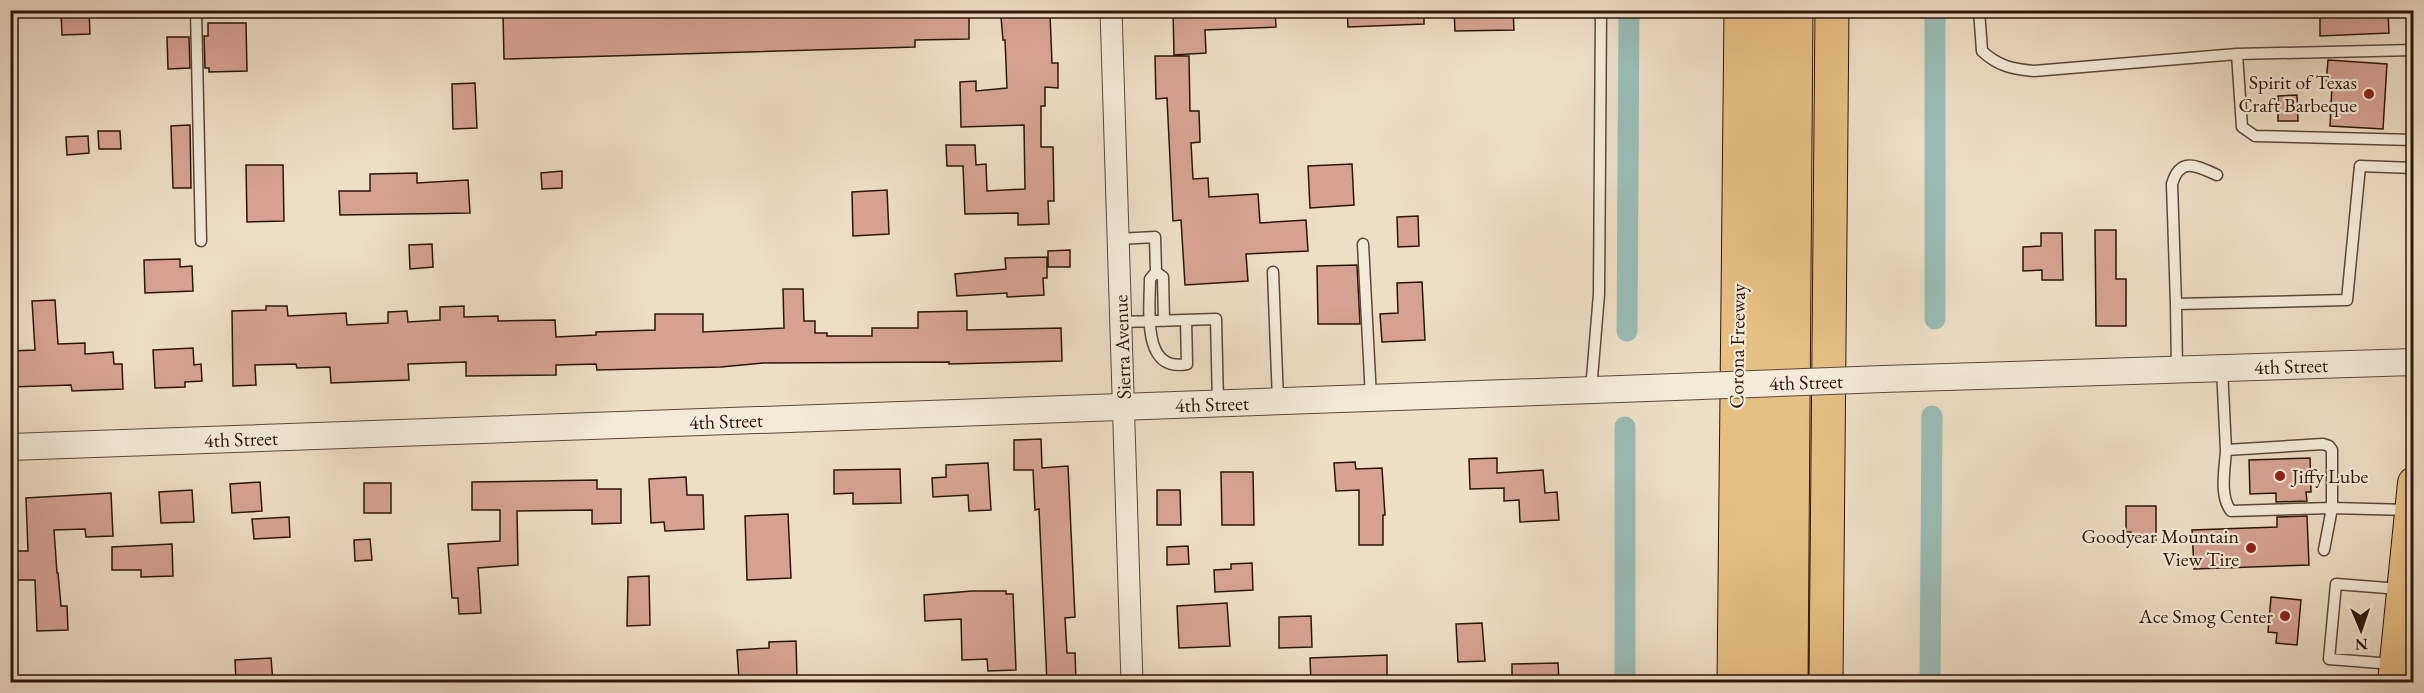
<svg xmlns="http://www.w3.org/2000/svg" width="2424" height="693" font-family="'EB Garamond',serif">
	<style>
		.green { fill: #b5c298; stroke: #706c52; stroke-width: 1.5 }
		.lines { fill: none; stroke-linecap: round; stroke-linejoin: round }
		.canal { stroke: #99bcb5; stroke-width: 21 }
		.building { fill: #d7a294; stroke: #2c160b; stroke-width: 1.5 }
		.service-casing { stroke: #5c483a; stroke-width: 13 }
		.minor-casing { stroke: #5c483a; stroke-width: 23 }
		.tertiary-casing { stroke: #5c483a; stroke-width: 28 }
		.primary-casing { stroke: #2c160b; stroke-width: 34 }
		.motorway-casing { stroke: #2c160b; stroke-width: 35 }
		.service { stroke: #f3eada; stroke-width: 10 }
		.minor { stroke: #f3eada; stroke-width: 21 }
		.tertiary { stroke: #f3eada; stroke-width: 26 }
		.primary { stroke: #e6bf83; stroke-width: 32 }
		.motorway { stroke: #e6bf83; stroke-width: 33 }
		.tertiary-bridge-casing { stroke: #5c483a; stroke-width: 28; stroke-linecap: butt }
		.tertiary-bridge { stroke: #f3eada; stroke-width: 26 }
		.poi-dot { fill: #8f2418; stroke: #f3eada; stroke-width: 2 }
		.labels { text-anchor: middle; stroke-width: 4.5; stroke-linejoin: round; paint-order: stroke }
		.poi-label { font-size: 20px; fill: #2c160b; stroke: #f3eada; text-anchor: end }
		.street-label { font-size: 20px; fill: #2c160b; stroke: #f3eada }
	</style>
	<rect width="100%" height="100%" fill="#eddec6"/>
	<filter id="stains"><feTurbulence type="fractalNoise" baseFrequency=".00333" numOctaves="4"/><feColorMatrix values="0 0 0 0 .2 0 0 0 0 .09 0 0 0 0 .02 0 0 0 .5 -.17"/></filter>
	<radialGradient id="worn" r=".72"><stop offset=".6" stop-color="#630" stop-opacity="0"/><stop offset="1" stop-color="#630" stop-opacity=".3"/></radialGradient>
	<!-- green -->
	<path class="green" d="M2239 676 2238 682H2123H2124Z"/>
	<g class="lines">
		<!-- canal -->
		<path class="canal" d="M1935 319V10
			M1627 331 1629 10
			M1625 427V682
			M1930 682 1932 416"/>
	</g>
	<!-- building -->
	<path class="building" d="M629 10H969V39L915 40V47L504 59 503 14Z
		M1173 10H1275L1276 27 1205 30 1206 53 1174 55Z
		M1347 10H1424V24L1348 27Z
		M1454 10H1513L1514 30 1455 31Z
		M89 11 90 34 62 35 61 12Z
		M2388 12 2389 33 2320 36V14Z
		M1050 15 1052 63H1058V88L1045 87V106H1041V147H1053L1054 201H1048L1049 224 1018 225V213L965 214 963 166H947L946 145H975L976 165 986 164 987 191 1025 189 1024 125 961 127 960 82 976 81V91L1007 88 1005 40H1003L1001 17Z
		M208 23H246L247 71 209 72V68H205L204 36H208Z
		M167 37H189L190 68 168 69Z
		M1155 56H1189L1190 111H1199L1200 142 1191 143 1193 179 1208 178 1209 197 1258 194 1260 223 1306 220 1308 251 1246 254 1248 281 1185 285 1181 220 1173 221 1167 98 1156 99Z
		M2328 60 2387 64 2383 129 2330 126 2332 85H2326Z
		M475 83 477 128 453 129 452 84Z
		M2297 95 2298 121H2278V96Z
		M190 125 191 188H173L171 126Z
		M98 131H120L121 149H99Z
		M88 136 89 153 67 155 66 137Z
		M1352 164 1354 205 1310 208 1308 166Z
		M246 165H283L284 221 247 222Z
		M562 171V188L542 189 541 173Z
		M417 173V183L468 180 470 213 340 215 339 191H370V174Z
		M887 190 889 234 853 236 852 192Z
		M1418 216 1419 246 1398 247 1397 217Z
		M2095 230H2116V279H2126V326H2096Z
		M2041 233H2062L2063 280H2042V270L2023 271V247L2041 246Z
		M432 244 433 267 410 269 409 245Z
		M1070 250V267H1048V251Z
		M1047 257V278H1043L1044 295 1007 297V293L957 296 955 274 1006 269 1005 258Z
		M180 259V267L192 266 193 291 145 293 144 260Z
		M1357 265 1360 324H1318L1317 266Z
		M1422 282 1425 340 1382 342 1380 314 1398 313 1397 283Z
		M783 289H803L804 321H815V333H827V336H872V328H918V312L967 311V330L1061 328 1062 361 949 364V362L763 363 721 367 597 370 596 364 556 365V375L466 376V362L408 364 409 380 331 383 330 367 297 368 296 364 255 365 256 385 233 386 232 311 266 310V306H287L288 316 346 313 347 325 388 323V312L407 311 408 322 440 320V307L464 306V317L498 316V321L555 320 556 337 596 335V332L655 330V314H703V332L784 328Z
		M55 300 58 344 85 343V354L113 352 114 364H122L123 389 72 391 71 385 10 387V351L35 350 32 301Z
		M193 348 194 365 201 364 202 381 185 382V387L155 388 153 350Z
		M1041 439 1042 468 1068 466 1075 617 1065 618 1067 653H1075L1076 682H1047L1039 509 1035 510 1033 470H1014V440Z
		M1497 458V473L1543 470 1545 493 1557 492 1559 520 1520 522 1519 500 1504 501V488L1470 489 1469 459Z
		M2310 458 2311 492H2306L2307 501 2276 502V493L2250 494 2249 460Z
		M1355 462 1356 469 1382 468 1385 515H1383V545H1359V490L1336 491 1334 463Z
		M988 463 991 510 969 511 968 495 933 497 932 478 946 477V465Z
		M900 469 901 503 853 504V493L834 494V470Z
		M1221 472H1253L1254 525H1222Z
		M686 477 687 495H703L704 529 665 531 664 522 651 523 649 479Z
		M597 480V489H621V523L592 524V510L517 511 518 565 478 568 481 613 459 614 458 598H452L448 544 500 541V510H472V482Z
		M260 482 262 511 232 513 230 484Z
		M364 483H391V513H364Z
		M192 490 194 522 161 523 159 492Z
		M1157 490H1180L1181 525H1157Z
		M111 493 113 536 86 537 85 529 54 530 57 573H58L61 606H67L68 630 37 631 35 580H18L16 551H28L26 498Z
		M2126 506H2156V540L2131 541V532H2126Z
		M788 514 791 578 747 580 745 516Z
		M2307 516 2309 565 2194 569 2192 530 2277 527V517Z
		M289 517 290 537 254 539 252 519Z
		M370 539 372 560 355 561 354 540Z
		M172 544 173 576 141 577V570H112V547Z
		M1188 546 1189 564 1167 565V547Z
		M1252 563 1253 590 1215 592 1214 570 1231 569V564Z
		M649 576 650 625 627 626 628 577Z
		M972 591H1006V594H1013L1016 670 988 671 987 659 962 660 961 619 925 621 924 595Z
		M2271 597 2301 600 2297 645 2276 643 2277 633 2268 632Z
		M1227 603 1230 646 1179 648 1177 606Z
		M1311 616 1312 647 1279 648V617Z
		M1482 623 1485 661 1458 662 1456 624Z
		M796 641 797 678 739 679 737 650 769 648V642Z
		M1387 655V682H1365V678H1334V682H1311L1310 658Z
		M271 658 273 682H236L235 660Z
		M1558 663 1559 682H1512V664Z"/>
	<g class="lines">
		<defs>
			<path id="service" d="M196 10 201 241
				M1979 10 1982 51C1998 66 2012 69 2034 71L2237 54
				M2414 50 2237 54 2242 127 2255 136 2414 140
				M1118 239 1155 237 1156 272 1150 279C1150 309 1141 373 1187 364L1186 320
				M1363 244 1371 398
				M1156 272 1163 277 1164 321
				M1273 272 1278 401
				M2176 304 2172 184C2180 156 2197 166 2217 175
				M1121 322 1216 319 1218 403
				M2222 368 2226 450 2323 444 2329 446 2332 450V508L2409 510
				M2177 370 2176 304 2347 300 2360 166 2414 168
				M1591 390 1599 294 1601 10
				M2226 450C2225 468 2219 496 2231 511L2332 508 2324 550
				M2393 664 2329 659 2336 584 2400 589"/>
			<path id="minor" d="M1111 10 1132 682"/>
			<path id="tertiary" d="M1883 379 2414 362
				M10 447 1675 387"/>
			<path id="primary" d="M2394 682 2414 483"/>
			<path id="motorway" d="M1734 682 1741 10
				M1766 682 1773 10
				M1791 682 1796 10
				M1826 682 1832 10"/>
		</defs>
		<!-- service casing -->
		<use href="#service" class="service-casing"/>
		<!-- minor casing -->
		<use href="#minor" class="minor-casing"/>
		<!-- tertiary casing -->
		<use href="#tertiary" class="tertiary-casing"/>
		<!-- primary casing -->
		<use href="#primary" class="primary-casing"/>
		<!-- motorway casing -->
		<use href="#motorway" class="motorway-casing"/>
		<!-- service -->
		<use href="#service" class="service"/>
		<!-- minor -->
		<use href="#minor" class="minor"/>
		<!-- tertiary -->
		<use href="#tertiary" class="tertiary"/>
		<!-- primary -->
		<use href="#primary" class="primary"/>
		<!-- motorway -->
		<use href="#motorway" class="motorway"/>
		<defs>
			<path id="tertiary-bridge" d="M1675 387 1883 379"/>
		</defs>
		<!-- tertiary-bridge casing -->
		<use href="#tertiary-bridge" class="tertiary-bridge-casing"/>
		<!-- tertiary-bridge -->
		<use href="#tertiary-bridge" class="tertiary-bridge"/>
	</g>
	<!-- markers -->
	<g class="poi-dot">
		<circle cx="2369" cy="94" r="6"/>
		<circle cx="2280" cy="476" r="6"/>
		<circle cx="2251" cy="548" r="6"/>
		<circle cx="2285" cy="616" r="6"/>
	</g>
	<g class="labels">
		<!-- poi labels -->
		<g class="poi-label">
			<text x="2357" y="89">Spirit of Texas<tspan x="2357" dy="23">Craft Barbeque</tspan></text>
			<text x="2292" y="483" text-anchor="start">Jiffy Lube</text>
			<text x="2239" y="543">Goodyear Mountain<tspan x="2239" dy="23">View Tire</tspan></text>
			<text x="2273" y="623">Ace Smog Center</text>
		</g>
		<!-- street labels -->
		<g class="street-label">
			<text transform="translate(1737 346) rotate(-89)" y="7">Corona Freeway</text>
			<text transform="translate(1122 347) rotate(-92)" y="7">Sierra Avenue</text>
			<text transform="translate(2291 366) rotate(-2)" y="7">4th Street</text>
			<text transform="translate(1806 382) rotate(-2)" y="7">4th Street</text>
			<text transform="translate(1212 404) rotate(-2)" y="7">4th Street</text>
			<text transform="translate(726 421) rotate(-2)" y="7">4th Street</text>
			<text transform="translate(241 439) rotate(-2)" y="7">4th Street</text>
		</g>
	</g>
	<!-- margin -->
	<rect width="2424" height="693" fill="none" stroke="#eddec6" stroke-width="36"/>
	<rect x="12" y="12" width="2400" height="669" fill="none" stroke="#2c160b" stroke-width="3"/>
	<rect x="18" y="18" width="2388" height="657" fill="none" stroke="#2c160b" stroke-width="1.5"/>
	<!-- north arrow -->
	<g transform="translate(2361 630) rotate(178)" stroke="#f3eada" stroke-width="4.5" paint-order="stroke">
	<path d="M0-4.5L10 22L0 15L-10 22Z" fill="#2c160b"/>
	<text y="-9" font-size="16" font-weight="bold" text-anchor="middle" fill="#2c160b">N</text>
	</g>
	<rect width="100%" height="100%" filter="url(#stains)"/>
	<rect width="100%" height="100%" fill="url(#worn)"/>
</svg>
